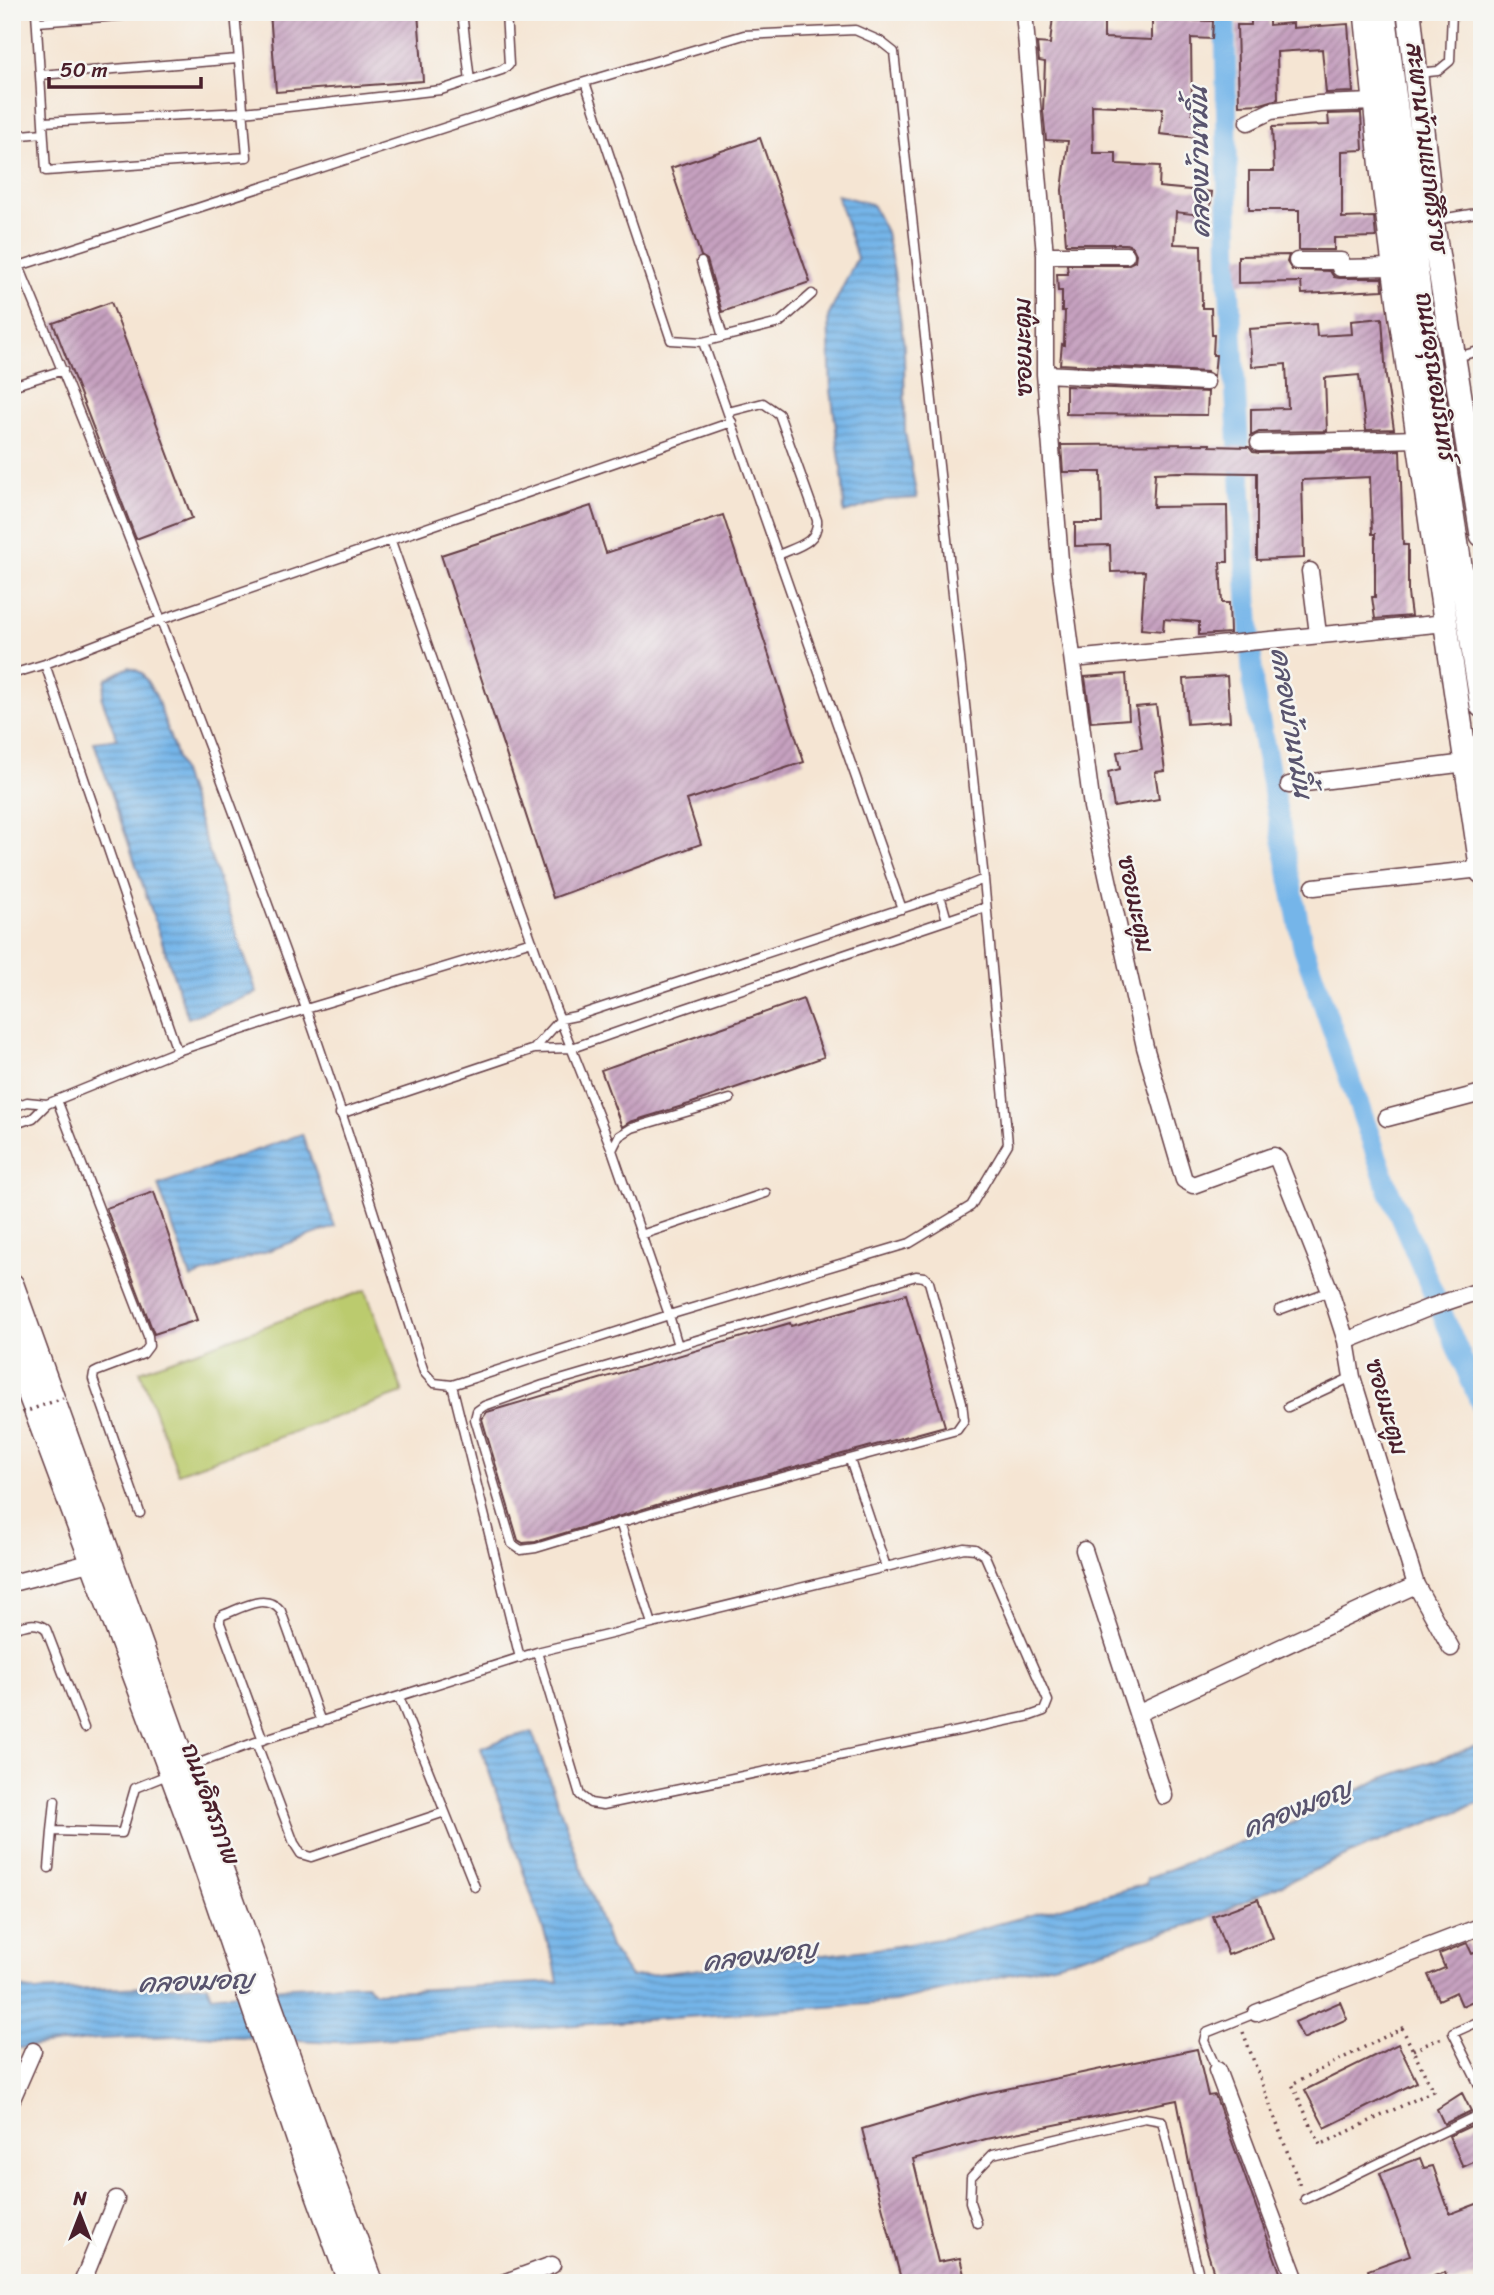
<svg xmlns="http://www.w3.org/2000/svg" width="1494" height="2295" font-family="Sriracha,'Playpen Sans Thai',sans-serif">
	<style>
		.garden { fill: #bbcb6e; stroke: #82754c; stroke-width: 2 }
		.water { fill: url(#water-rules); stroke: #606a8a; stroke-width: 2 }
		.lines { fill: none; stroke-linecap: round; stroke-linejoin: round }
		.canal { stroke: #75b5e9; stroke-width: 21 }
		.building { fill: url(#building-hatch) }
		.lane-casing { stroke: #643d44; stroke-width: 11 }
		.street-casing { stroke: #643d44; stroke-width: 19 }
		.secondary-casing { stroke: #643d44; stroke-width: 26 }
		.path { stroke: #643d44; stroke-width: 3.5; stroke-dasharray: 2 5; stroke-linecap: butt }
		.lane { stroke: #fff; stroke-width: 8 }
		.street { stroke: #fff; stroke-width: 16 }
		.secondary { stroke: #fff; stroke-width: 23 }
		.path-bridge { stroke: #643d44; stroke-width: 3.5; stroke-dasharray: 2 5; stroke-linecap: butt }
		.labels { text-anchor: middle; stroke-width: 5; stroke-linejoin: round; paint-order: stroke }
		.street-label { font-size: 24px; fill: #4a1f2b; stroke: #f6f6f2 }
		.water-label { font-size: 26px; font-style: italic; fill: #59546e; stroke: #f6f6f2 }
	</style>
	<defs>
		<pattern id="water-rules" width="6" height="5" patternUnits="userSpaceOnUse" patternTransform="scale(1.75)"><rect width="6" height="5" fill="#75b5e9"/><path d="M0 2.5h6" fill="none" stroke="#6293bd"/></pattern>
		<pattern id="building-hatch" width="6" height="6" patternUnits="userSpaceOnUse" patternTransform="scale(1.75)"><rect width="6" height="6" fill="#c6a1c0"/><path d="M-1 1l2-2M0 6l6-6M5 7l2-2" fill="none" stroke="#a3839c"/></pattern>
	</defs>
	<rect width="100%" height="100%" fill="#f6f6f2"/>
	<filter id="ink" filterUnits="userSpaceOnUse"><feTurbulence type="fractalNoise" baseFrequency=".0143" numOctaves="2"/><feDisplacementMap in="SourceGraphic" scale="14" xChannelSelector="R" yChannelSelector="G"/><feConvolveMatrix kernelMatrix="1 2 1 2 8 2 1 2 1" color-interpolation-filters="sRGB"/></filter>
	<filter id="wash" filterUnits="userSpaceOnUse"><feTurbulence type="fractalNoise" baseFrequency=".00686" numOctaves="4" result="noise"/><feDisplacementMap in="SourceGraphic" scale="28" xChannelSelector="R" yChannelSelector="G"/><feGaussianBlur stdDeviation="1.57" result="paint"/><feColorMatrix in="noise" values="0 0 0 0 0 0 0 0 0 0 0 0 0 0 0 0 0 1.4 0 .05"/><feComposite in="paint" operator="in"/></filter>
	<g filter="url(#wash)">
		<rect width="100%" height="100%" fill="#f5e5d3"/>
		<!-- garden -->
		<path class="garden" d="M366 1290 403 1393 178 1473 140 1371Z"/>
		<!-- water -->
		<path class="water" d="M837 195 872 204 886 232 894 272 904 346 905 432 917 498 885 500 844 513 843 484 831 390 828 317 857 258Z
			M129 667 142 673 156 696 257 993 188 1018 94 742 117 739 102 699 106 679Z
			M302 1134 335 1227 191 1278 158 1185Z
			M532 1732 610 1947 631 1977 884 1948 946 1938 1146 1884 1147 1878 1292 1823 1381 1779 1482 1744V1802L1368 1846 1196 1923 1069 1960 895 2002 338 2042 201 2035 97 2039 20 2048 12 2046V1986L35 1991 207 1985 211 1996 292 1987 366 1984 375 1992 558 1982 554 1961 481 1748 504 1739Z"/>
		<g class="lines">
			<!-- canal -->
			<path class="canal" d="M1225 12 1229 283 1253 686 1303 946 1388 1188 1482 1406"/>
		</g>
		<g id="blocks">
			<!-- building -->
			<path class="building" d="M270 12H418L423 81 276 92Z
				M1269 15V25L1293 23V28L1348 24 1353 92 1326 93 1322 49 1277 52 1278 99 1261 104 1239 105 1237 25H1251V16Z
				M1053 16 1104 21V38L1152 40V19L1213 21 1212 39 1191 38 1192 113 1199 114 1197 138 1160 134 1163 108 1092 105 1093 153H1116V164L1160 166 1159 187 1212 192 1209 216 1176 212 1174 244 1201 245 1202 308H1211L1212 335H1214L1213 355H1216L1214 376 1207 372 1060 364 1062 344 1064 345 1065 311H1062V291H1058L1057 274H1068L1067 265H1127L1135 261 1136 254 1132 246 1126 244H1066L1062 190 1068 141 1046 140 1043 111 1045 62 1039 61 1037 43 1050 44Z
				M1361 113 1363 150 1342 151V218L1374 217 1376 237 1334 238V250H1299V210H1249V171H1274L1272 127 1329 125 1328 114Z
				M760 138 810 282 722 312 707 260 701 256 671 168Z
				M1289 255 1287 262 1292 270 1330 271 1334 277 1340 278H1382L1383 290 1302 294 1301 282 1238 283V256Z
				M111 302 192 518 136 539 53 323Z
				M1382 318 1386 377 1394 429 1366 430 1359 375 1325 378 1327 431 1259 432 1251 436V409L1288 408 1286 364 1252 367 1249 329 1316 324 1317 336 1352 334 1351 321Z
				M1066 386 1208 392 1207 415 1066 414Z
				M1210 444V446L1249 447 1253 452 1259 453 1400 450 1403 545H1408V593L1411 616 1375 619 1372 597H1375V534H1372L1370 477 1302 480 1304 558 1257 560V473L1178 472 1155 473 1153 507 1227 506 1228 562H1220L1222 603H1229L1230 633 1199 635V622L1164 619 1163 631 1141 629 1145 571 1111 572 1110 545 1075 546V523H1102L1101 472H1063L1061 445Z
				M591 506 606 553 723 515 804 762 687 800 701 844 553 898 441 555Z
				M1126 674 1129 719 1091 722 1085 677Z
				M1227 676 1230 721 1187 724 1184 679Z
				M1156 705 1165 771 1155 772 1159 799 1114 807 1108 772 1120 769 1117 752 1142 748 1136 707Z
				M803 999 824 1057 689 1104 630 1122 622 1127 601 1070Z
				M154 1192 197 1320 154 1334 106 1208Z
				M906 1294 945 1426 663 1503 535 1542 523 1543 518 1540 482 1419 487 1412 790 1323 791 1326Z
				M1258 1899 1273 1938 1228 1955 1213 1916Z
				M1467 1943 1472 1954 1482 1950V1997L1462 2006 1456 1992 1439 2000 1428 1975 1445 1968 1439 1954Z
				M1340 2002 1347 2019 1303 2039 1295 2022Z
				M1398 2044 1417 2082 1325 2128 1305 2090Z
				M1197 2049 1208 2096 1215 2095 1284 2283H1217L1203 2237 1177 2100 986 2139 913 2159 938 2262 960 2258 966 2283H902L862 2129 977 2095Z
				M1462 2093 1471 2111 1444 2124 1437 2109Z
				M1477 2123 1482 2131V2158L1463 2167 1449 2136Z
				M1420 2158 1424 2168 1433 2166 1450 2214 1482 2202V2222L1476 2224 1482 2243V2274L1455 2283H1448L1445 2272 1415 2283H1372L1368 2270 1410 2255 1380 2173Z"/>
		</g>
	</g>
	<g filter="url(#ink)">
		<use href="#blocks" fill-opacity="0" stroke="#643d44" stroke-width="2"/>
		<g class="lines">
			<defs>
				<path id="lane" d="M36 12 46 171 247 157 235 12
					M462 12 470 81
					M537 12 538 17
					M37 22 172 12
					M1418 73 1438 71 1450 61 1452 12
					M40 75 238 59
					M585 82 671 340 703 342
					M43 122 243 112 441 90 502 70 509 65 506 12
					M12 136 43 133
					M1435 220 1482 212
					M701 262 723 337
					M12 269 19 266 585 82 744 35 855 30 880 41 894 52 984 879 1008 1144 971 1206 910 1243 669 1315 452 1385 434 1383 424 1372C385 1250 348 1126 305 1006 215 758 121 510 19 266
					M812 294 779 323 703 342 902 909
					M1457 357 1482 350
					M12 386 63 370
					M728 412 763 403 779 414 817 520C819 543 796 547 778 555
					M391 541 555 1007 612 1150
					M45 664 177 1051
					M12 674 45 664 160 620 732 422
					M940 895 947 920
					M534 1049 561 1019 576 1016 949 893 984 879
					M57 1100 148 1336 149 1346 143 1354 98 1371 94 1373 93 1379 140 1513
					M12 1108 27 1102 47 1104
					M340 1114 534 1049 572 1048 683 1009 986 907
					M12 1125 33 1118 47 1104 177 1051 306 1009 532 941
					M641 1235 766 1193
					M916 1276 924 1277 929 1282 962 1402 964 1420 957 1430 665 1509 536 1548 521 1550 512 1544 475 1419 477 1411 484 1406 543 1385Z
					M1279 1310 1330 1291
					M678 1346 669 1315 612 1150 619 1136 632 1128 730 1099
					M452 1385 520 1658
					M1288 1407 1352 1377
					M850 1460 886 1567
					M620 1522 652 1624
					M12 1629C24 1626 36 1620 46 1629L84 1728
					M399 1697 475 1887
					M263 1740 220 1623V1618L223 1615C242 1608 266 1592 281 1611L321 1722
					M256 1742 294 1843 301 1854 311 1857 445 1812
					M186 1768 256 1742 537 1652 964 1548 975 1549 985 1556 1048 1701 1044 1711 1030 1716 603 1805 590 1803 580 1795 537 1652
					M55 1801 52 1831 122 1833 135 1788 170 1774
					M49 1868 52 1831
					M1482 2020 1453 2033 1482 2091
					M1217 2070 1204 2041 1206 2033 1256 2013
					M1305 2199 1482 2113
					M977 2223 970 2202 971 2177 993 2154 1145 2118 1162 2121 1201 2283"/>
				<path id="street" d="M1024 12 1045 255V374L1061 573 1092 807 1145 1047 1184 1180 1193 1185 1270 1157 1274 1156 1278 1160 1330 1291 1346 1341 1352 1377 1416 1585 1451 1648
					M1248 122 1271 111 1319 104 1375 102
					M1045 255H1126
					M1297 261H1341L1340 268 1394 267
					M1045 374 1206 382
					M1259 443 1419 439
					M1310 571 1318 634
					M1073 659 1446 623
					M1289 785 1466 763
					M1314 887 1481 869
					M1387 1118 1482 1093
					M1346 1341 1428 1308 1482 1290
					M1084 1550 1164 1796
					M12 1583 93 1562
					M1139 1713 1416 1585
					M1256 2013 1482 1926
					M1217 2070 1297 2283
					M12 2099 33 2051
					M82 2283 116 2199
					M503 2283 552 2265"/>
				<path id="secondary" d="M1366 12 1382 170 1400 312 1482 872
					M1384 12 1426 347 1482 706
					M1409 12 1432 220 1482 535
					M12 1285 325 2158 372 2283
					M12 1347 198 1845 306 2162 350 2283"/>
			</defs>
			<!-- lane casing -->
			<use href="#lane" class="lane-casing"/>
			<!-- street casing -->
			<use href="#street" class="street-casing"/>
			<!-- secondary casing -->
			<use href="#secondary" class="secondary-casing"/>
			<!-- path -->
			<path class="path" d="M1402 2028 1433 2091 1320 2145 1292 2084Z
				M1243 2032 1300 2186
				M1413 2050 1442 2038"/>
			<!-- lane -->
			<use href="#lane" class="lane"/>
			<!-- street -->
			<use href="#street" class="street"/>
			<!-- secondary -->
			<use href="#secondary" class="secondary"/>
			<!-- path-bridge -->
			<path class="path-bridge" d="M16 1415 63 1398"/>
		</g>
	</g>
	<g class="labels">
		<!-- street labels -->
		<g class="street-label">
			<text transform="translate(1427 148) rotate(83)" y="8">สะพานข้ามแยกศิริราช</text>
			<text transform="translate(1023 347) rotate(-91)" y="8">ซอยมะตูม</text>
			<text transform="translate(1436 377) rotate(82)" y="8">ถนนอรุณอมรินทร์</text>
			<text transform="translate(1136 904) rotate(78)" y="8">ซอยมะตูม</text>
			<text transform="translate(1387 1407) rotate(74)" y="8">ซอยมะตูม</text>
			<text transform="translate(211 1804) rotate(70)" y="8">ถนนอิสรภาพ</text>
		</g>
		<!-- water labels -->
		<g class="water-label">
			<text transform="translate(1199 162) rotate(-91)" y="9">คลองบ้านขมิ้น</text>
			<text transform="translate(1292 723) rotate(81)" y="9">คลองบ้านขมิ้น</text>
			<text transform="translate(1297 1808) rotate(-22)" y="9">คลองมอญ</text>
			<text transform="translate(760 1955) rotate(-7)" y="9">คลองมอญ</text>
			<text transform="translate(196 1981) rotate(-2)" y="9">คลองมอญ</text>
		</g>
	</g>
	<!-- margin -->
	<rect width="1494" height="2295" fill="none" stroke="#f6f6f2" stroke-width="42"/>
	<!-- north arrow -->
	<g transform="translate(80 2215)" stroke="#f6f6f2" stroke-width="5" paint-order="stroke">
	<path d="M0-5L12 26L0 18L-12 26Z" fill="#4a1f2b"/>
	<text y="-10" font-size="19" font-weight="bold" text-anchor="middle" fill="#4a1f2b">N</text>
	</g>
	<!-- scale -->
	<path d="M49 77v10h152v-10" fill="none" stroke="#4a1f2b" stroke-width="3.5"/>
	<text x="60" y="77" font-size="21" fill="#4a1f2b" stroke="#f6f6f2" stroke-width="5" paint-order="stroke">50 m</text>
</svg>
